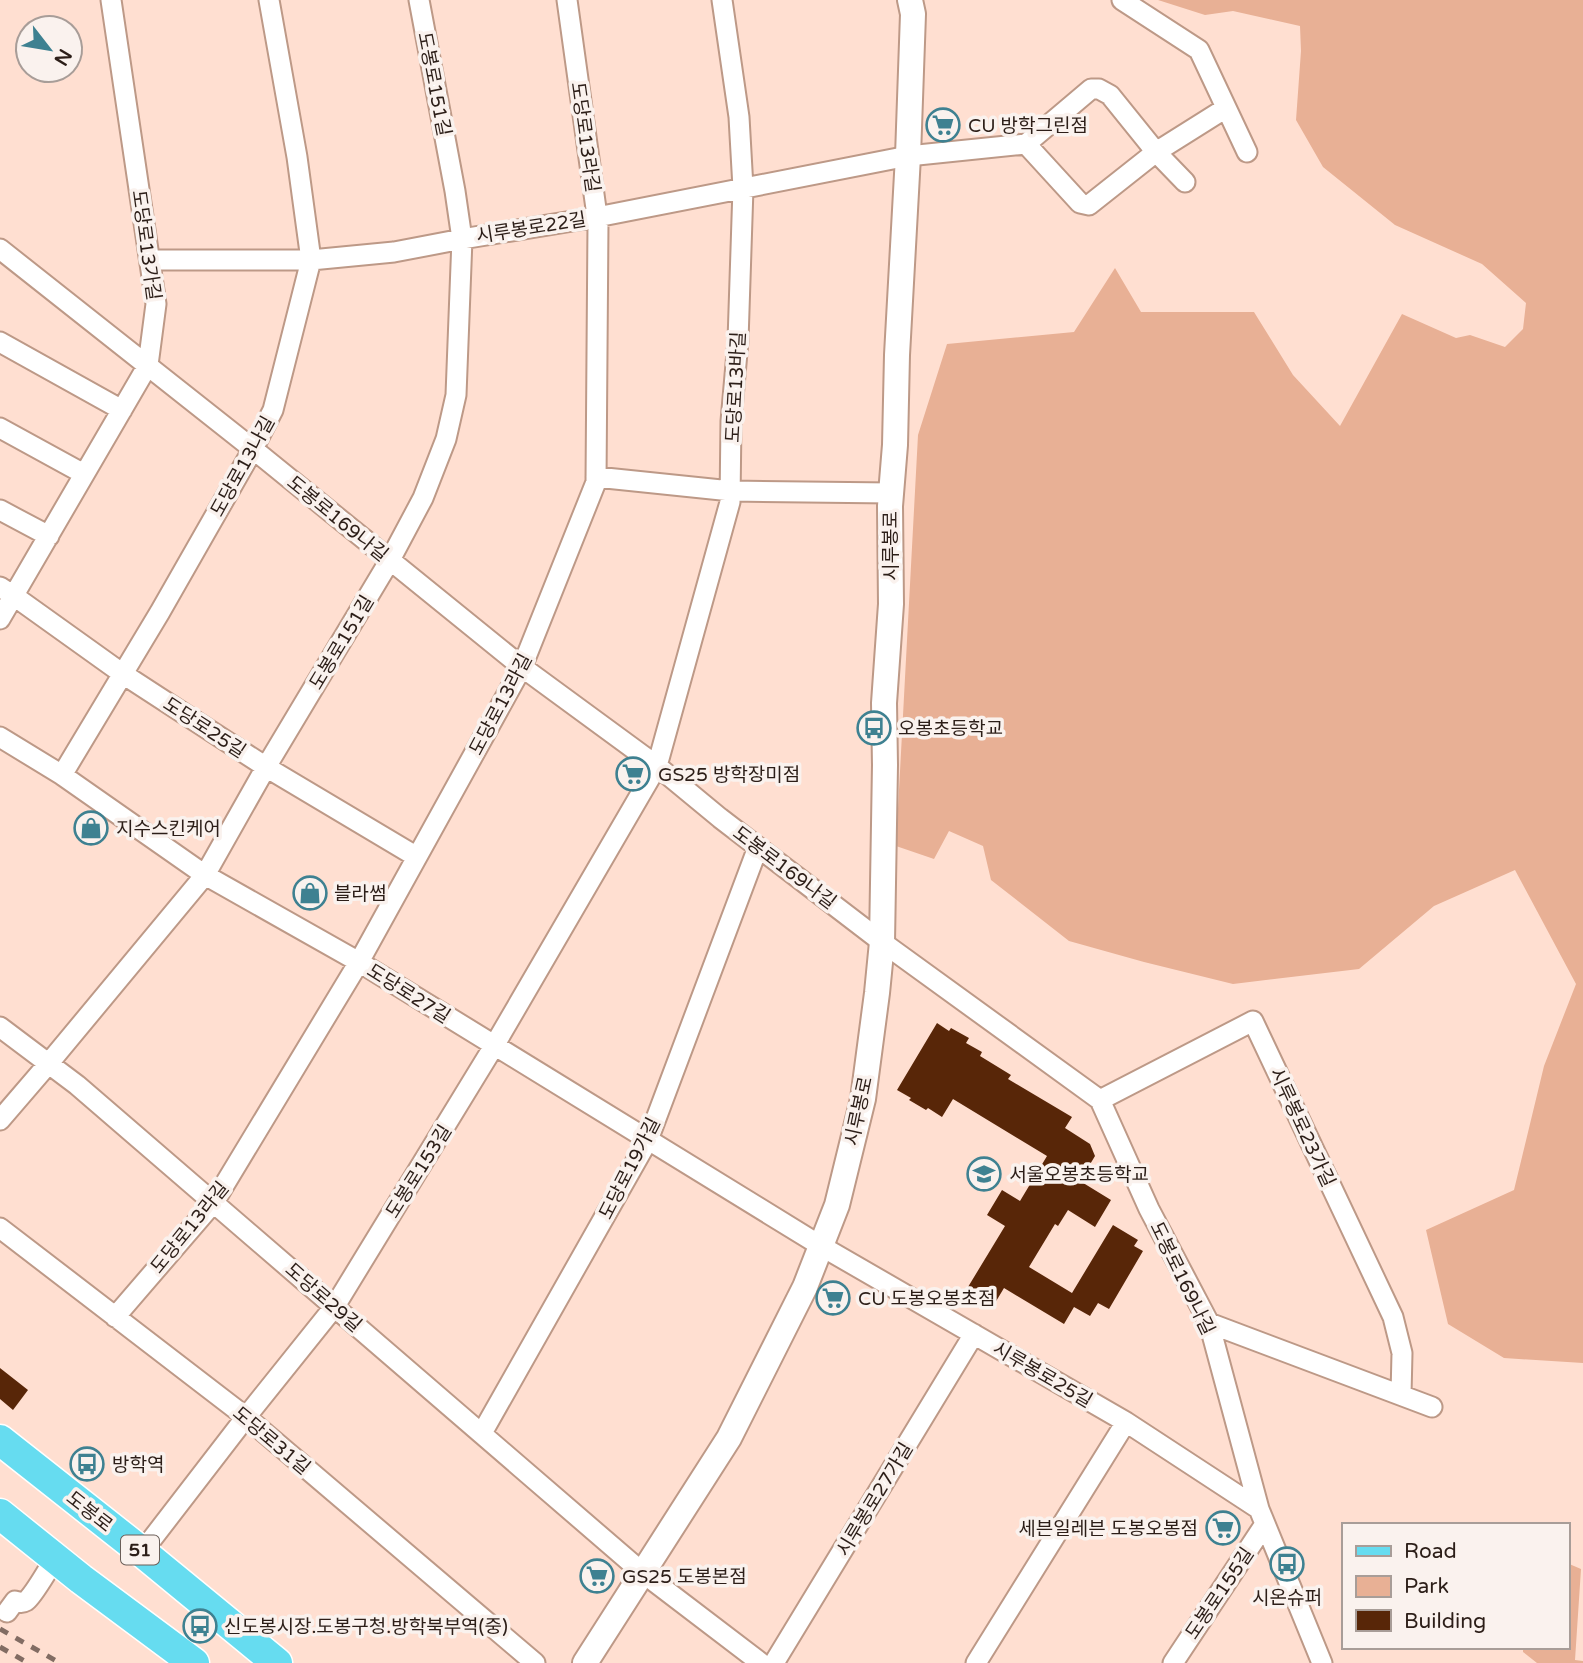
<svg xmlns="http://www.w3.org/2000/svg" width="1583" height="1663" font-family="'Varela Round','Noto Sans KR',sans-serif">
	<style>
		.green { fill: #e8b095 }
		.building { fill: #582608 }
		.lines { fill: none; stroke-linecap: round; stroke-linejoin: round }
		.minor-casing { stroke: #bd9987; stroke-width: 23 }
		.tertiary-casing { stroke: #bd9987; stroke-width: 28 }
		.primary-casing { stroke: #fff; stroke-width: 33 }
		.minor { stroke: #fff; stroke-width: 19 }
		.tertiary { stroke: #fff; stroke-width: 24 }
		.primary { stroke: #66dcf0; stroke-width: 30 }
		.rail { stroke: #826c63; stroke-width: 5; stroke-dasharray: 9 9; stroke-linecap: butt }
		.labels { text-anchor: middle; stroke-width: 7; stroke-linejoin: round; paint-order: stroke }
		.shield { fill: #faf2ee; stroke: #6a5e58; stroke-width: 2 }
		.shield-label { font-size: 18px; font-weight: bold; fill: #2c1e18 }
		.street-label { font-size: 19px; fill: #2c1e18; stroke: #faf2ee }
		.poi-label { font-size: 19px; fill: #2c1e18; stroke: #faf2ee; text-anchor: start }
	</style>
	<rect width="100%" height="100%" fill="#ffdfd1"/>
	<!-- green -->
	<path class="green" d="M1158 0H1583V1363L1504 1358 1448 1324 1426 1230 1514 1190 1544 1066 1576 984 1515 870 1434 906 1359 969 1233 984 1144 962 1069 941 991 880 983 846 949 831 934 859 896 846 918 435 947 344 1074 332 1115 268 1141 312H1254L1293 375 1340 426 1402 314 1456 338 1470 335 1505 347 1523 329 1526 303 1482 264 1395 225 1323 167 1296 120 1301 51 1300 26 1233 11 1205 15Z
		M1567 1563 1581 1569 1575 1660 1583 1661V1663H1537L1523 1652V1647H1567Z"/>
	<!-- building -->
	<path class="building" d="M937 1023 949 1031 951 1028 969 1038 966 1043 982 1052 980 1056 1011 1075 1008 1079 1072 1117 1065 1128 1090 1144 1095 1156 1080 1181 1111 1200 1095 1227 1068 1210 1058 1226 1055 1224 1029 1267 1072 1293 1113 1225 1138 1240 1134 1246 1143 1251 1109 1309 1098 1303 1090 1316 1074 1307 1064 1324 1004 1288 995 1303 968 1287 1005 1226 987 1215 1002 1190 1020 1201 1047 1156 953 1099 942 1117 928 1108 926 1110 909 1100 911 1098 897 1090Z
		M0 1368 28 1390 13 1410 0 1399Z"/>
	<g class="lines">
		<defs>
			<path id="minor" d="M1122 0 1199 50 1247 152
				M1185 182 1156 152 1089 205 1080 203 1026 144 1091 89H1099L1110 95 1156 152 1226 108
				M0 249 253 449 522 667 657 766 720 818 882 942 1100 1100 1149 1209 1209 1323 1259 1509 1322 1663
				M150 260H311L394 252 462 239 597 217 908 156 1026 144
				M0 342 122 410
				M0 428 84 474
				M596 477 731 491 891 493
				M0 510 49 536
				M0 587 14 596 123 674 266 767 417 857
				M0 619 148 365 156 304 111 0
				M0 737 62 775 205 875 359 962 821 1246 1126 1422 1259 1509
				M62 775 160 612 253 449 273 410 311 260 297 157 269 0
				M0 1027 77 1085 643 1573 761 1663
				M1100 1100 1253 1021 1393 1317 1402 1353 1401 1395
				M0 1120 49 1063 205 875 266 767 390 560 423 498 446 439 456 395 462 239 455 191 419 0
				M0 1228 246 1417 535 1663
				M115 1317 214 1202 359 962 522 667 596 482 598 223 567 0
				M1209 1323 1432 1407
				M482 1433 648 1140 758 847
				M142 1552 246 1417 335 1306 494 1046 657 766 730 502 731 421 738 341 743 188 739 117 722 0
				M7 1612 15 1601C20 1602 21 1604 26 1601 35 1594 48 1568 56 1558
				M774 1663 974 1334
				M976 1663 1126 1422
				M1173 1663 1265 1524"/>
			<path id="tertiary" d="M585 1663 729 1438 805 1287 837 1205 863 1099 877 993 882 942 885 765 884 703 891 604 890 506 895 445 897 355 908 156 913 14 910 0"/>
			<path id="primary" d="M0 1440 142 1552 277 1663
				M0 1514 81 1579 194 1663"/>
		</defs>
		<!-- minor casing -->
		<use href="#minor" class="minor-casing"/>
		<!-- tertiary casing -->
		<use href="#tertiary" class="tertiary-casing"/>
		<!-- primary casing -->
		<use href="#primary" class="primary-casing"/>
		<!-- minor -->
		<use href="#minor" class="minor"/>
		<!-- tertiary -->
		<use href="#tertiary" class="tertiary"/>
		<!-- primary -->
		<use href="#primary" class="primary"/>
		<!-- rail -->
		<path class="rail" d="M0 1629 60 1663
			M0 1647 28 1663"/>
	</g>
	<!-- icons -->
	<defs>
		<symbol id="supermarket-ring" viewBox="-11 -11 22 22"><circle r="9.5" fill="#faf2ee" stroke="#3e8191" stroke-width="1.5"/><path d="M-6-5.5h2.5l.6 2H6L4.5 2H-2.5L-4.4-4H-6ZM-1.5 3.2a1.3 1.3 0 1 0 .1 0ZM3 3.2a1.3 1.3 0 1 0 .1 0Z" fill="#3e8191"/></symbol>
		<symbol id="bus-ring" viewBox="-11 -11 22 22"><circle r="9.5" fill="#faf2ee" stroke="#3e8191" stroke-width="1.5"/><path d="M-5-6H5V4H4V6H2V4H-2V6H-4V4H-5ZM-3.5-4V0h7V-4ZM-3.5 1.2v1.5H-2V1.2ZM2 1.2v1.5H3.5V1.2Z" fill="#3e8191"/></symbol>
		<symbol id="shop-ring" viewBox="-11 -11 22 22"><circle r="9.5" fill="#faf2ee" stroke="#3e8191" stroke-width="1.5"/><path d="M-5-2.5h2.3a2.7 3.5 0 0 1 5.4 0H5L5.5 6h-11ZM-1.5-2.5h3a1.5 2.3 0 0 0-3 0Z" fill="#3e8191"/></symbol>
		<symbol id="school-ring" viewBox="-11 -11 22 22"><circle r="9.5" fill="#faf2ee" stroke="#3e8191" stroke-width="1.5"/><path d="M0-5L7-2L0 1L-7-2ZM-4 1L0 2.5L4 1V4Q0 6-4 4Z" fill="#3e8191"/></symbol>
	</defs>
	<g fill-rule="evenodd">
		<use href="#supermarket-ring" x="924" y="106" width="38" height="38"/>
		<use href="#bus-ring" x="855" y="709" width="38" height="38"/>
		<use href="#supermarket-ring" x="614" y="755" width="38" height="38"/>
		<use href="#shop-ring" x="72" y="809" width="38" height="38"/>
		<use href="#shop-ring" x="291" y="874" width="38" height="38"/>
		<use href="#school-ring" x="965" y="1155" width="38" height="38"/>
		<use href="#supermarket-ring" x="814" y="1279" width="38" height="38"/>
		<use href="#bus-ring" x="68" y="1445" width="38" height="38"/>
		<use href="#supermarket-ring" x="1204" y="1509" width="38" height="38"/>
		<use href="#bus-ring" x="1268" y="1545" width="38" height="38"/>
		<use href="#supermarket-ring" x="578" y="1557" width="38" height="38"/>
		<use href="#bus-ring" x="181" y="1607" width="38" height="38"/>
	</g>
	<g class="labels">
		<!-- shield labels -->
		<rect class="shield" x="121" y="1535.5" width="38" height="29" rx="5"/>
		<g class="shield-label">
			<text x="140" y="1556">51</text>
		</g>
		<!-- street labels -->
		<g class="street-label">
			<text transform="translate(435 84) rotate(79)" y="7">도봉로151길</text>
			<text transform="translate(586 137) rotate(82)" y="7">도당로13라길</text>
			<text transform="translate(531 227) rotate(-9)" y="7">시루봉로22길</text>
			<text transform="translate(147 245) rotate(82)" y="7">도당로13가길</text>
			<text transform="translate(735 387) rotate(-87)" y="7">도당로13바길</text>
			<text transform="translate(242 466) rotate(-61)" y="7">도당로13나길</text>
			<text transform="translate(338 518) rotate(39)" y="7">도봉로169나길</text>
			<text transform="translate(890 546) rotate(-90)" y="7">시루봉로</text>
			<text transform="translate(341 642) rotate(-59)" y="7">도봉로151길</text>
			<text transform="translate(500 704) rotate(-62)" y="7">도당로13라길</text>
			<text transform="translate(205 727) rotate(33)" y="7">도당로25길</text>
			<text transform="translate(785 867) rotate(37)" y="7">도봉로169나길</text>
			<text transform="translate(409 993) rotate(32)" y="7">도당로27길</text>
			<text transform="translate(858 1111) rotate(-78)" y="7">시루봉로</text>
			<text transform="translate(1303 1127) rotate(65)" y="7">시루봉로23가길</text>
			<text transform="translate(629 1168) rotate(-63)" y="7">도당로19가길</text>
			<text transform="translate(418 1171) rotate(-58)" y="7">도봉로153길</text>
			<text transform="translate(189 1227) rotate(-51)" y="7">도당로13라길</text>
			<text transform="translate(1183 1278) rotate(64)" y="7">도봉로169나길</text>
			<text transform="translate(324 1297) rotate(41)" y="7">도당로29길</text>
			<text transform="translate(1043 1374) rotate(30)" y="7">시루봉로25길</text>
			<text transform="translate(272 1440) rotate(40)" y="7">도당로31길</text>
			<text transform="translate(874 1499) rotate(-59)" y="7">시루봉로27가길</text>
			<text transform="translate(90 1511) rotate(38)" y="7">도봉로</text>
			<text transform="translate(1219 1593) rotate(-56)" y="7">도봉로155길</text>
		</g>
		<!-- poi labels -->
		<g class="poi-label">
			<text x="968" y="132">CU 방학그린점</text>
			<text x="898" y="735">오봉초등학교</text>
			<text x="658" y="781">GS25 방학장미점</text>
			<text x="116" y="835">지수스킨케어</text>
			<text x="334" y="900">블라썸</text>
			<text x="1009" y="1181">서울오봉초등학교</text>
			<text x="858" y="1305">CU 도봉오봉초점</text>
			<text x="112" y="1471">방학역</text>
			<text x="1198" y="1535" text-anchor="end">세븐일레븐 도봉오봉점</text>
			<text x="622" y="1583">GS25 도봉본점</text>
			<text x="1287" y="1604" text-anchor="middle">시온슈퍼</text>
			<text x="224" y="1633">신도봉시장.도봉구청.방학북부역(중)</text>
		</g>
	</g>
	<!-- legend -->
	<rect x="1342" y="1523" width="228" height="126" fill="#faf2ee" stroke="#a89d98" stroke-width="2"/>
	<rect x="1356" y="1546" width="35" height="10" fill="#66dcf0" stroke="#a89d98" stroke-width="2"/>
	<text x="1404" y="1558" font-size="21" fill="#2c1e18">Road</text>
	<rect x="1356" y="1576" width="35" height="21" fill="#e8b095" stroke="#a89d98" stroke-width="2"/>
	<text x="1404" y="1593" font-size="21" fill="#2c1e18">Park</text>
	<rect x="1356" y="1610" width="35" height="21" fill="#582608" stroke="#a89d98" stroke-width="2"/>
	<text x="1404" y="1628" font-size="21" fill="#2c1e18">Building</text>
	<!-- north arrow -->
	<g transform="translate(49 49) rotate(121)"><circle r="33" fill="#faf2ee" stroke="#a89d98" stroke-width="2"/>
	<path d="M0-5L12 26L0 18L-12 26Z" fill="#3e8191"/>
	<text y="-10" font-size="19" font-weight="bold" text-anchor="middle" fill="#2c1e18">N</text>
	</g>
</svg>
